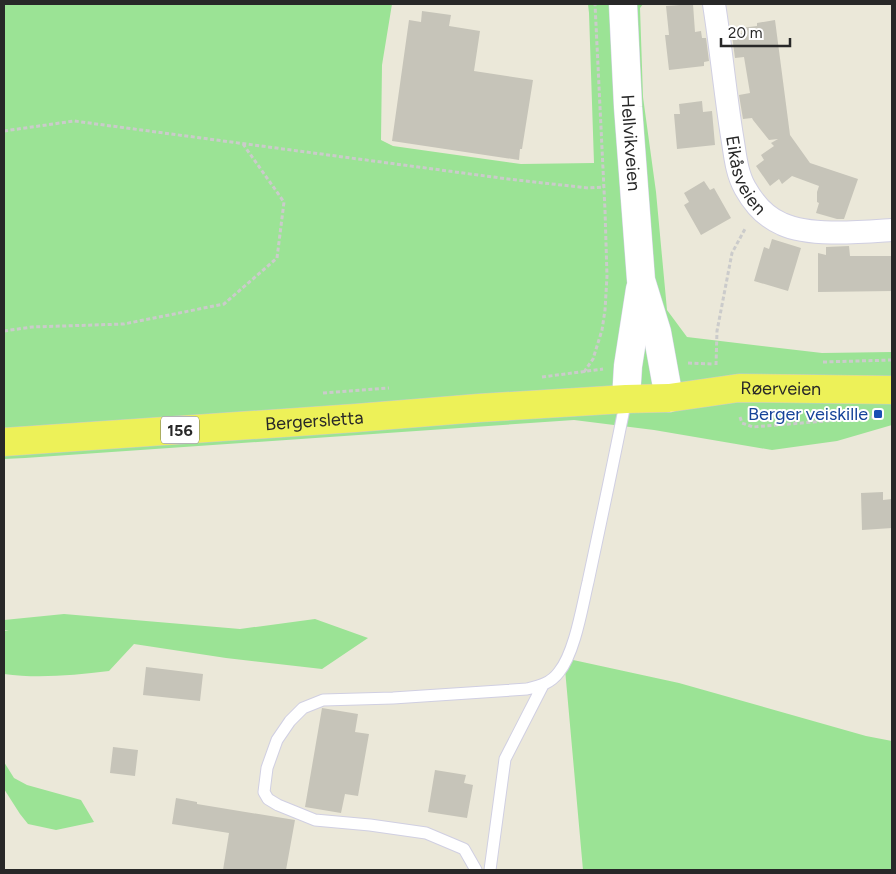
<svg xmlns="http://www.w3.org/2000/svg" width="896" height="874" font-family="Figtree,sans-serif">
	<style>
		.green { fill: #9be395 }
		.building { fill: #c6c4b9 }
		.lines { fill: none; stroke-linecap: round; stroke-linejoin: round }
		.service-casing { stroke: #d0cfe2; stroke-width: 13 }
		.minor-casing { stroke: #d0cfe2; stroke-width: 24 }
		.secondary-casing { stroke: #d0cfe2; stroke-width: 29 }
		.primary-casing { stroke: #cbcbcb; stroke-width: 29 }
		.path { stroke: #cbcbcb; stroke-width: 3; stroke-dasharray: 4 2.5; stroke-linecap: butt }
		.service { stroke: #fff; stroke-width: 11 }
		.minor { stroke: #fff; stroke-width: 22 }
		.secondary { stroke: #fff; stroke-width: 28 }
		.primary { stroke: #edf158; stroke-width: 28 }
		.transit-dot { fill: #1a4fb4; stroke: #fff; stroke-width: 2 }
		.labels { text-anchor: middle; stroke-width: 4; stroke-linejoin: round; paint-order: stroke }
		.shield { fill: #fff; stroke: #686868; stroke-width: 1 }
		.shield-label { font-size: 16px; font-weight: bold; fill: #282828 }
		.street-label { font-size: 18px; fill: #282828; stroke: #fff }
		.transit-label { font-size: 18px; fill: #164399; stroke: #fff; text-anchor: end }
	</style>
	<rect width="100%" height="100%" fill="#ebe8d9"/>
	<!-- green -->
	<path class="green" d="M4 4H392L382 65 381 140 393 146 521 164 594 163 589 13 588 4H643L640 8 643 97 656 192 667 310 687 337 822 353 892 352V425L837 441 772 450 654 430 574 420 25 458 4 459Z
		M64 614 240 629 315 619 368 638 322 669 226 658 134 644 109 671C74 675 39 679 4 674V631L9 630H4V620Z
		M564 658 679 683 866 736 892 741V870H583Z
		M4 762 14 778 27 785 81 800 94 822 56 830 28 824 20 814 4 789Z"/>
	<!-- building -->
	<path class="building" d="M693 4 695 32 701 31 702 38H706L709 61 704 62V66L669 70 665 35H669L666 6Z
		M422 11 451 15 449 26 480 31 474 71 533 80 522 149H520L519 160 392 141 409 20 421 22Z
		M775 20 790 135 810 163 858 179 844 219H837L816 213 819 203 817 202V192L819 186 792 176 782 184 779 179 770 186 756 166 764 160 761 155 774 146 771 143 778 139 769 140 753 120 752 118 743 119 739 95 750 93 744 57 735 58 732 35 742 33 741 28 757 26V23Z
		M702 101 703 112 712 111 715 145 677 149 674 114H680L679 104Z
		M704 181 710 190 714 188 731 218 701 235 684 205 689 202 684 193Z
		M772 239 801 248 788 291 754 281 764 247 769 249Z
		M849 246 850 256H892V291L818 292V253L826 255V247Z
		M883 492V500L892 499V528L862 530 861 493Z
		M146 667 203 674 200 701 143 695Z
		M322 708 358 714 355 732 369 734 358 796 345 794 341 813 305 807Z
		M113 747 138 750 135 776 110 773Z
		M435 770 466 775 464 783 473 785 467 818 428 812Z
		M176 798 197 802V804L295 820 286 870H223L229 833 172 824Z"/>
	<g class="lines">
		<defs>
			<path id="service" d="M476 870 464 849 426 833 370 825 315 820 278 805 268 799 264 792 267 768 277 740 290 721 303 708 323 700 393 698 527 689C540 686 551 683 559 672 575 652 582 607 588 582 601 521 614 460 626 399
				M490 870 505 759 543 685"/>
			<g id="minor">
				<path id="s1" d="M714 4C721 48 725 92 732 136 735 153 736 172 745 188 754 204 765 217 782 224 810 237 862 232 892 230"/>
			</g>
			<g id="secondary">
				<path id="s2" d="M623 4 628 107 641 280 657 332 669 398"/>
				<path d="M626 399 628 366 640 289"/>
			</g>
			<g id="primary">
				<path id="s3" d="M4 442 356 418 479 408 626 399 669 398 739 388 892 390"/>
			</g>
		</defs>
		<!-- service casing -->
		<use href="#service" class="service-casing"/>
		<!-- minor casing -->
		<use href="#minor" class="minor-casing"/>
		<!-- secondary casing -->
		<use href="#secondary" class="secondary-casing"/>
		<!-- primary casing -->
		<use href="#primary" class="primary-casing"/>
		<!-- path -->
		<path class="path" d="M4 131 74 121 508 179 588 188 604 187
			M4 331 32 327 124 324 224 304 277 258 284 202 243 144
			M823 362 892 360
			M688 363 714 364
			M716 365 717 331 732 253 746 227
			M584 372 593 359 602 330 605 310 607 276 605 210 595 4
			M542 377 603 369
			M323 393 389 388
			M740 417 742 423 753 427 874 417"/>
		<!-- service -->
		<use href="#service" class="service"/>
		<!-- minor -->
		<use href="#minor" class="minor"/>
		<!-- secondary -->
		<use href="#secondary" class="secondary"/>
		<!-- primary -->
		<use href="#primary" class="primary"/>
	</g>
	<!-- markers -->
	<rect class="transit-dot" x="873" y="409" width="10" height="10" rx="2.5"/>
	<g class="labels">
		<!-- shield labels -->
		<rect class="shield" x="161" y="416.5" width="38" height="27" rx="4"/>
		<g class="shield-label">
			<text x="180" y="436">156</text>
		</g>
		<!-- street labels -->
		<g class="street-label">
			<text dy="6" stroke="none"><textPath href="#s2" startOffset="139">Hellvikveien</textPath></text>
			<text dy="6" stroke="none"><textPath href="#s1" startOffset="175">Eikåsveien</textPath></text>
			<text dy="6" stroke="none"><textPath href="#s3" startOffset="779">Røerveien</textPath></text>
			<text dy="6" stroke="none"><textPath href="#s3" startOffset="311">Bergersletta</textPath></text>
		</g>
		<!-- transit labels -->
		<g class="transit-label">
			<text x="868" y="420">Berger veiskille</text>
		</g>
	</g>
	<!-- border -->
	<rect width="896" height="874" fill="none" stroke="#282828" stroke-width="10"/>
	<!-- scale -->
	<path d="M721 38v8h69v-8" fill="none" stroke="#282828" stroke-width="2.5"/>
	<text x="728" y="38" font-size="15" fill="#282828" stroke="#ffffff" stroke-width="4" paint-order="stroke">20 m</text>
</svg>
